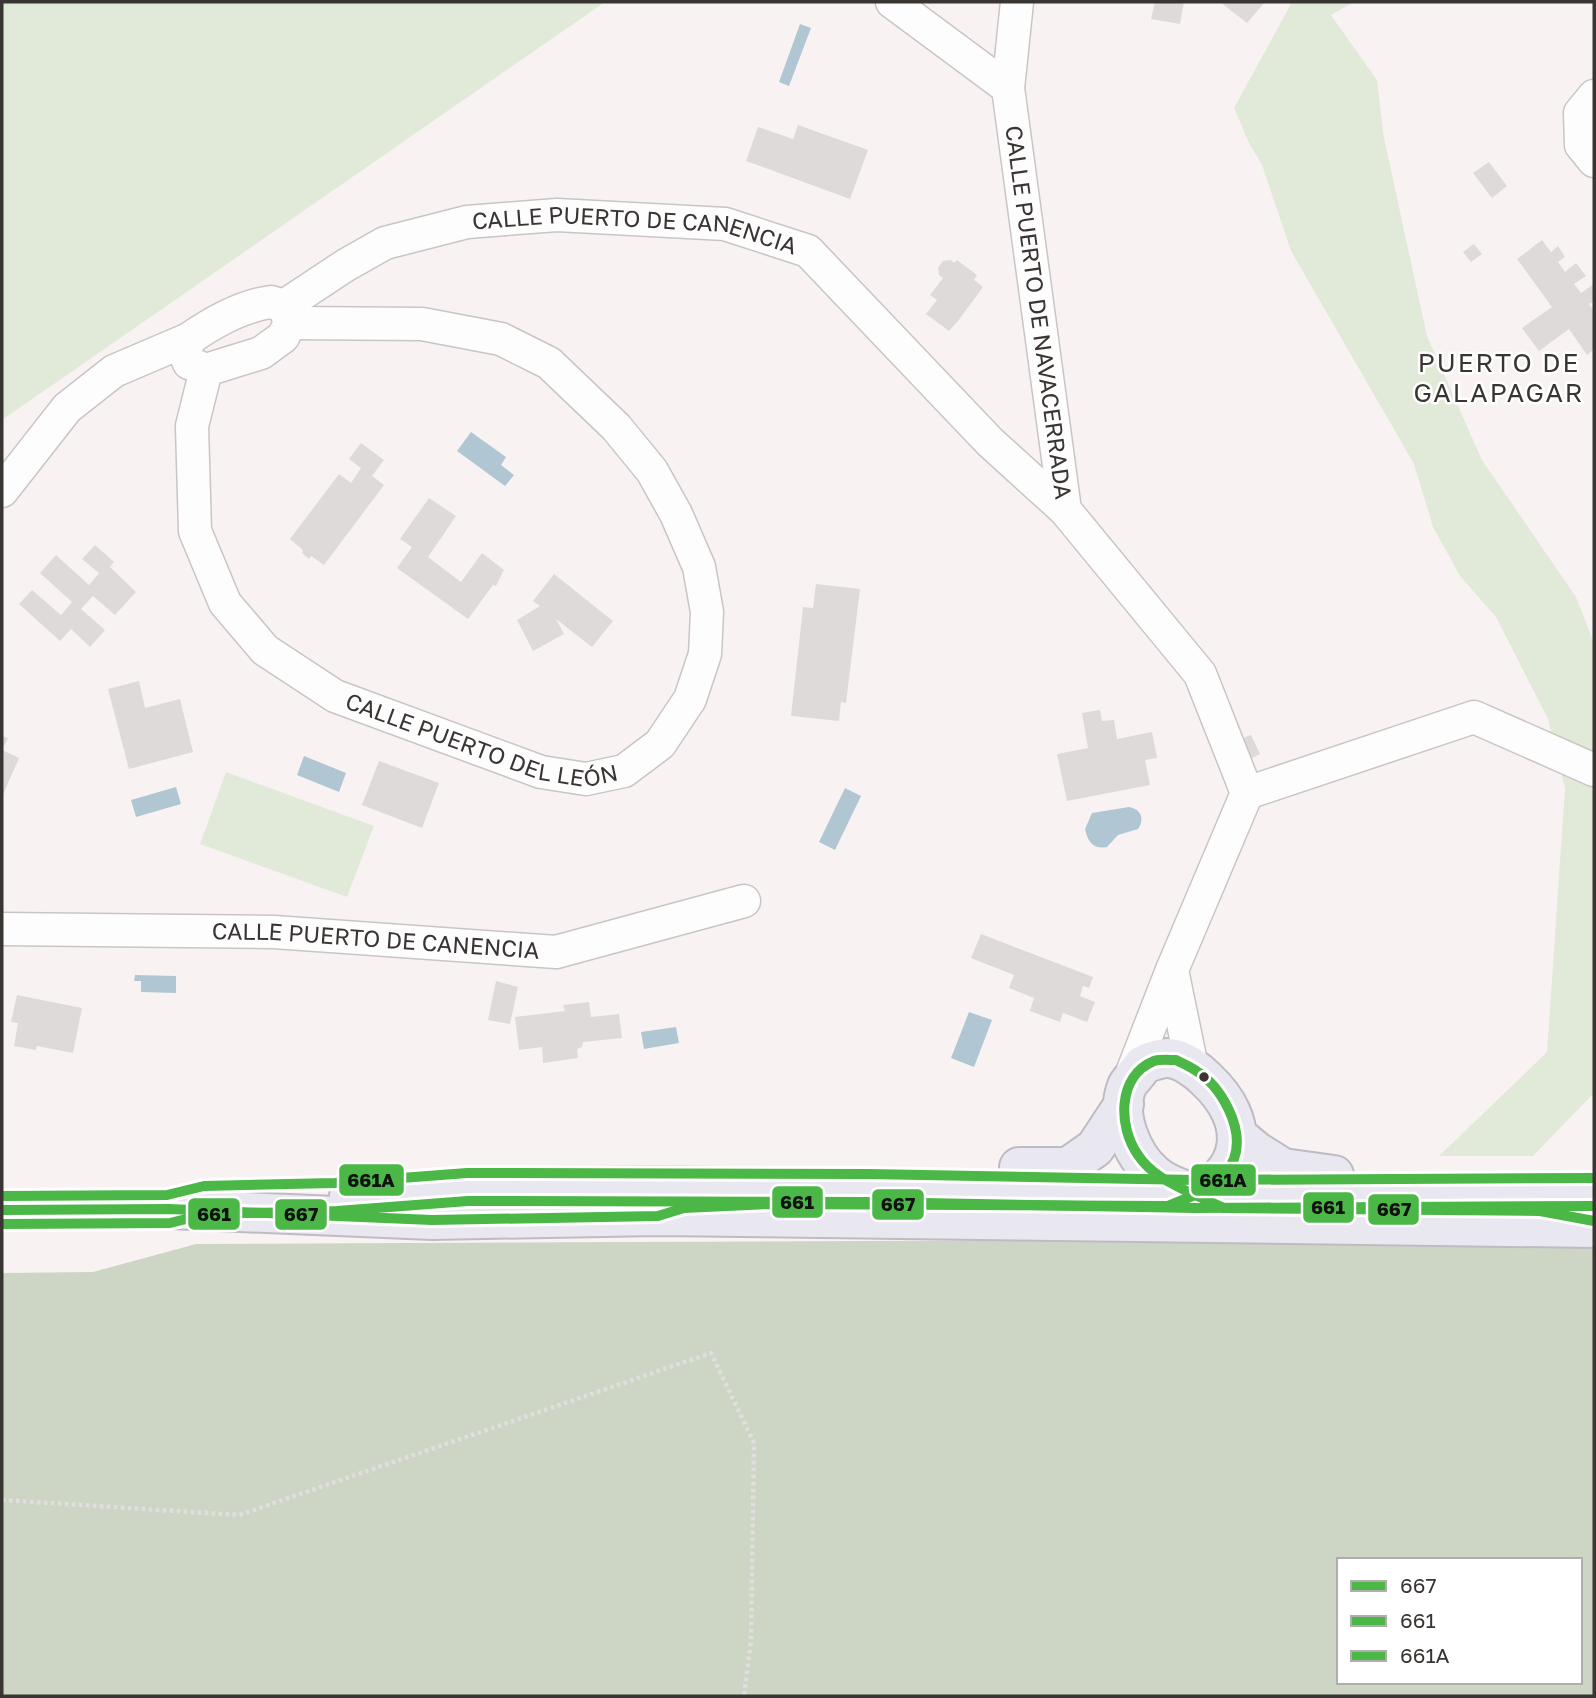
<svg xmlns="http://www.w3.org/2000/svg" width="1596" height="1698" font-family="'Golos Text',sans-serif">
	<style>
		.green { fill: #e1ead9 }
		.forest { fill: #cdd5c5; fill-rule: evenodd }
		.water { fill: #b1c6d3 }
		.building { fill: #dedada }
		.lines { fill: none; stroke-linecap: round; stroke-linejoin: round }
		.street-casing { stroke: #cac5c4; stroke-width: 35 }
		.highway-casing { stroke: #bfbbc4; stroke-width: 42 }
		.path { stroke: #e0dfde; stroke-width: 4.5; stroke-dasharray: 3.5 3.5; stroke-linecap: butt }
		.street { stroke: #fefdfd; stroke-width: 32 }
		.highway { stroke: #e9e7f0; stroke-width: 38 }
		.bus-1-casing { stroke: #fff; stroke-width: 16 }
		.bus-2-casing { stroke: #fff; stroke-width: 16 }
		.bus-3-casing { stroke: #fff; stroke-width: 16 }
		.bus-1 { stroke: #4ab747; stroke-width: 10 }
		.bus-2 { stroke: #4ab747; stroke-width: 10 }
		.bus-3 { stroke: #4ab747; stroke-width: 10 }
		.bus-dot { fill: #393533; stroke: #fff; stroke-width: 2.5 }
		.labels { text-anchor: middle; stroke-width: 5; stroke-linejoin: round; paint-order: stroke }
		.street-label { font-size: 23px; fill: #393533; stroke: #fff }
		.quarter-label { font-size: 26px; letter-spacing: 2px; fill: #393533; stroke: #fff }
		.line-badge { stroke: #fff; stroke-width: 2.5 }
		.pale-badge-label { font-size: 19px; text-anchor: middle; font-weight: bold; fill: #111 }
	</style>
	<rect width="100%" height="100%" fill="#f8f3f2"/>
	<!-- green -->
	<path class="green" d="M2 2H605L2 420Z
		M1292 2H1354L1331 15 1377 80 1384 138 1427 336 1482 460 1576 597 1594 643V1093L1533 1156H1439L1547 1052 1565 788 1548 719 1496 617 1460 576 1433 527 1414 464 1291 251 1262 165 1249 143 1234 108Z
		M226 772 374 826 347 897 200 844Z"/>
	<!-- forest -->
	<path class="forest" d="M1292 1239 1594 1243V1696H2V1273L93 1272 196 1244ZM1339 1560H1580V1682H1339Z"/>
	<!-- water -->
	<path class="water" d="M800 24 811 28 789 86 779 82Z
		M471 432 506 457 501 465 514 475 505 486 457 451Z
		M304 756 346 773 339 792 297 775Z
		M176 787 181 804 136 817 131 800Z
		M845 788 861 796 835 850 819 842Z
		M1129 807C1141 809 1145 819 1138 829L1118 835 1107 847C1094 850 1087 841 1085 829L1092 813Z
		M135 975 176 976V993L141 992V981H134Z
		M969 1012 992 1020 974 1067 951 1058Z
		M676 1027 679 1043 644 1049 641 1032Z"/>
	<!-- building -->
	<path class="building" d="M1155 2H1184L1180 24 1151 19Z
		M1220 2H1265L1247 23Z
		M798 125 868 150 850 199 746 161 758 127 793 139Z
		M1489 162 1507 186 1492 198 1473 173Z
		M1542 240 1551 252 1558 246 1565 257 1558 262 1565 272 1576 263 1586 276 1574 284 1581 293 1594 284V301L1589 304 1594 311V349L1587 355 1569 329 1539 351 1522 328 1552 307 1517 259Z
		M1474 244 1482 254 1471 262 1463 252Z
		M951 260 954 263 957 260 977 275 974 280 983 287 958 321 949 331 926 314 937 300 930 295 943 278 939 275 938 268 943 261Z
		M361 443 384 460 372 476 384 485 324 565 311 556 309 559 302 553 303 550 290 539 339 474 351 483 361 468 349 459Z
		M429 498 456 516 428 557 461 582 482 553 504 570 496 586 493 585 468 619 397 568 412 547 400 539Z
		M95 545 114 562 110 567 136 592 115 615 93 596 81 609 105 630 90 647 71 629 60 641 19 604 32 590 61 615 72 602 40 573 56 555 89 585 99 573 82 559Z
		M554 574 613 621 592 647 556 619 564 634 533 651 517 620 540 606 533 601Z
		M816 584 860 589 846 703 841 702 839 721 791 716 803 607 813 608Z
		M139 681 145 708 180 699 193 752 129 769 108 689Z
		M1100 710 1102 721 1114 720 1117 739 1152 732 1157 758 1145 760 1150 785 1067 801 1057 754 1088 748 1082 713Z
		M1251 735 1260 754 1250 759 1241 739Z
		M2 736 8 738 2 750 19 758 2 797Z
		M379 761 439 783 422 828 362 805Z
		M981 934 1093 977 1089 988 1083 986 1080 996 1095 1002 1087 1022 1063 1013 1060 1022 1030 1011 1034 998 1009 988 1014 975 971 958Z
		M496 981 518 987 510 1024 488 1020Z
		M17 995 82 1008 73 1053 37 1046 36 1050 14 1046 18 1023 11 1022Z
		M589 1002 591 1017 619 1014 622 1038 583 1042 582 1047 577 1049 578 1058 543 1063 542 1047 519 1050 515 1017 565 1011 563 1005Z"/>
	<g class="lines">
		<defs>
			<g id="street">
				<path d="M892 2 1008 88"/>
				<path id="s1" d="M1017 2 1008 88 1065 510 1200 674 1247 793 1172 970 1128 1083"/>
				<path d="M1594 96 1580 113 1581 145 1594 161"/>
				<path d="M271 302 284 306 290 323 283 337 261 353 206 370 189 363 185 354 189 339C212 323 242 306 271 302Z"/>
				<path id="s2" d="M284 306 346 265 385 243 467 222 557 215 725 224 808 251 990 442 1065 510"/>
				<path id="s3" d="M206 370 192 426 195 531 225 603 265 650 335 696 541 772 586 779 624 771 660 744 690 699 705 654 707 612 699 567 676 514 652 471 616 427 549 363 501 339 422 324 290 323"/>
				<path d="M2 491 67 408 114 371 189 339"/>
				<path d="M1247 793 1474 717 1594 770"/>
				<path id="s4" d="M2 929 274 932 556 952 744 901"/>
				<path d="M1172 970 1192 1067"/>
			</g>
			<path id="highway" d="M1238 1136 1256 1151 1283 1168 1334 1175
				M1019 1167H1068L1095 1148 1124 1104
				M349 1196 467 1187 655 1186 1196 1194 1594 1192
				M1189 1197C1248 1172 1251 1121 1206 1079 1197 1070 1182 1059 1169 1058 1164 1057 1148 1062 1143 1065 1141 1067 1139 1071 1137 1073 1134 1077 1129 1082 1127 1086 1115 1115 1132 1155 1154 1174 1165 1184 1179 1188 1193 1193
				M2 1210 169 1209 432 1220 658 1216 1594 1228"/>
		</defs>
		<!-- street casing -->
		<use href="#street" class="street-casing"/>
		<!-- highway casing -->
		<use href="#highway" class="highway-casing"/>
		<!-- path -->
		<path class="path" d="M2 1500 239 1515 711 1353 754 1443 751 1640 744 1696"/>
		<!-- street -->
		<use href="#street" class="street"/>
		<!-- highway -->
		<use href="#highway" class="highway"/>
		<defs>
			<path id="bus-1" d="M1176 1060C1182 1063 1189 1066 1195 1070 1221 1086 1245 1128 1234 1159 1227 1176 1210 1187 1195 1195 1174 1185 1151 1175 1138 1155 1118 1127 1117 1076 1154 1061 1160 1059 1169 1060 1176 1060Z
				M1195 1195 1224 1208 1540 1211 1594 1221
				M2 1210 169 1209 432 1220 658 1216 684 1208 767 1204 1168 1206 1195 1195"/>
			<path id="bus-2" d="M2 1224 170 1223 206 1214 337 1211 468 1201 868 1202 1196 1208 1594 1206"/>
			<path id="bus-3" d="M2 1196 167 1195 204 1186 335 1183 467 1173 868 1174 1196 1180 1594 1178"/>
		</defs>
		<!-- bus-1 casing -->
		<use href="#bus-1" class="bus-1-casing"/>
		<!-- bus-2 casing -->
		<use href="#bus-2" class="bus-2-casing"/>
		<!-- bus-3 casing -->
		<use href="#bus-3" class="bus-3-casing"/>
		<!-- bus-1 -->
		<use href="#bus-1" class="bus-1"/>
		<!-- bus-2 -->
		<use href="#bus-2" class="bus-2"/>
		<!-- bus-3 -->
		<use href="#bus-3" class="bus-3"/>
	</g>
	<!-- markers -->
	<circle class="bus-dot" cx="1204" cy="1077" r="6"/>
	<g class="labels">
		<!-- street labels -->
		<g class="street-label">
			<text dy="8" stroke="none"><textPath href="#s2" startOffset="373">CALLE PUERTO DE CANENCIA</textPath></text>
			<text dy="8" stroke="none"><textPath href="#s1" startOffset="313">CALLE PUERTO DE NAVACERRADA</textPath></text>
			<text dy="8" stroke="none"><textPath href="#s3" startOffset="541">CALLE PUERTO DEL LEÓN</textPath></text>
			<text dy="8" stroke="none"><textPath href="#s4" startOffset="374">CALLE PUERTO DE CANENCIA</textPath></text>
		</g>
		<!-- quarter labels -->
		<g class="quarter-label">
			<text x="1499" y="372">PUERTO DE<tspan x="1499" dy="30">GALAPAGAR</tspan></text>
		</g>
	</g>
	<g class="line-badge">
		<rect x="1190" y="1163" width="67" height="34" rx="7" fill="#4ab747"/>
		<rect x="338" y="1163" width="67" height="34" rx="7" fill="#4ab747"/>
		<rect x="771" y="1185" width="53" height="34" rx="7" fill="#4ab747"/>
		<rect x="871" y="1188" width="54" height="33" rx="7" fill="#4ab747"/>
		<rect x="1302" y="1191" width="53" height="33" rx="7" fill="#4ab747"/>
		<rect x="1367" y="1193" width="53" height="33" rx="7" fill="#4ab747"/>
		<rect x="187" y="1197" width="54" height="34" rx="7" fill="#4ab747"/>
		<rect x="274" y="1198" width="54" height="33" rx="7" fill="#4ab747"/>
	</g>
	<g class="pale-badge-label">
		<text x="1223" y="1187">661A</text>
		<text x="371" y="1187">661A</text>
		<text x="797" y="1209">661</text>
		<text x="898" y="1211">667</text>
		<text x="1328" y="1214">661</text>
		<text x="1394" y="1216">667</text>
		<text x="214" y="1221">661</text>
		<text x="301" y="1221">667</text>
	</g>
	<!-- border -->
	<rect width="1596" height="1698" fill="none" stroke="#393533" stroke-width="7"/>
	<!-- legend -->
	<rect x="1337" y="1558" width="245" height="126" fill="#ffffff" stroke="#b0aead" stroke-width="2"/>
	<rect x="1351" y="1581" width="35" height="10" fill="#4ab747" stroke="#b0aead" stroke-width="2"/>
	<text x="1400" y="1593" font-size="21" fill="#393533">667</text>
	<rect x="1351" y="1616" width="35" height="10" fill="#4ab747" stroke="#b0aead" stroke-width="2"/>
	<text x="1400" y="1628" font-size="21" fill="#393533">661</text>
	<rect x="1351" y="1651" width="35" height="10" fill="#4ab747" stroke="#b0aead" stroke-width="2"/>
	<text x="1400" y="1663" font-size="21" fill="#393533">661A</text>
</svg>
